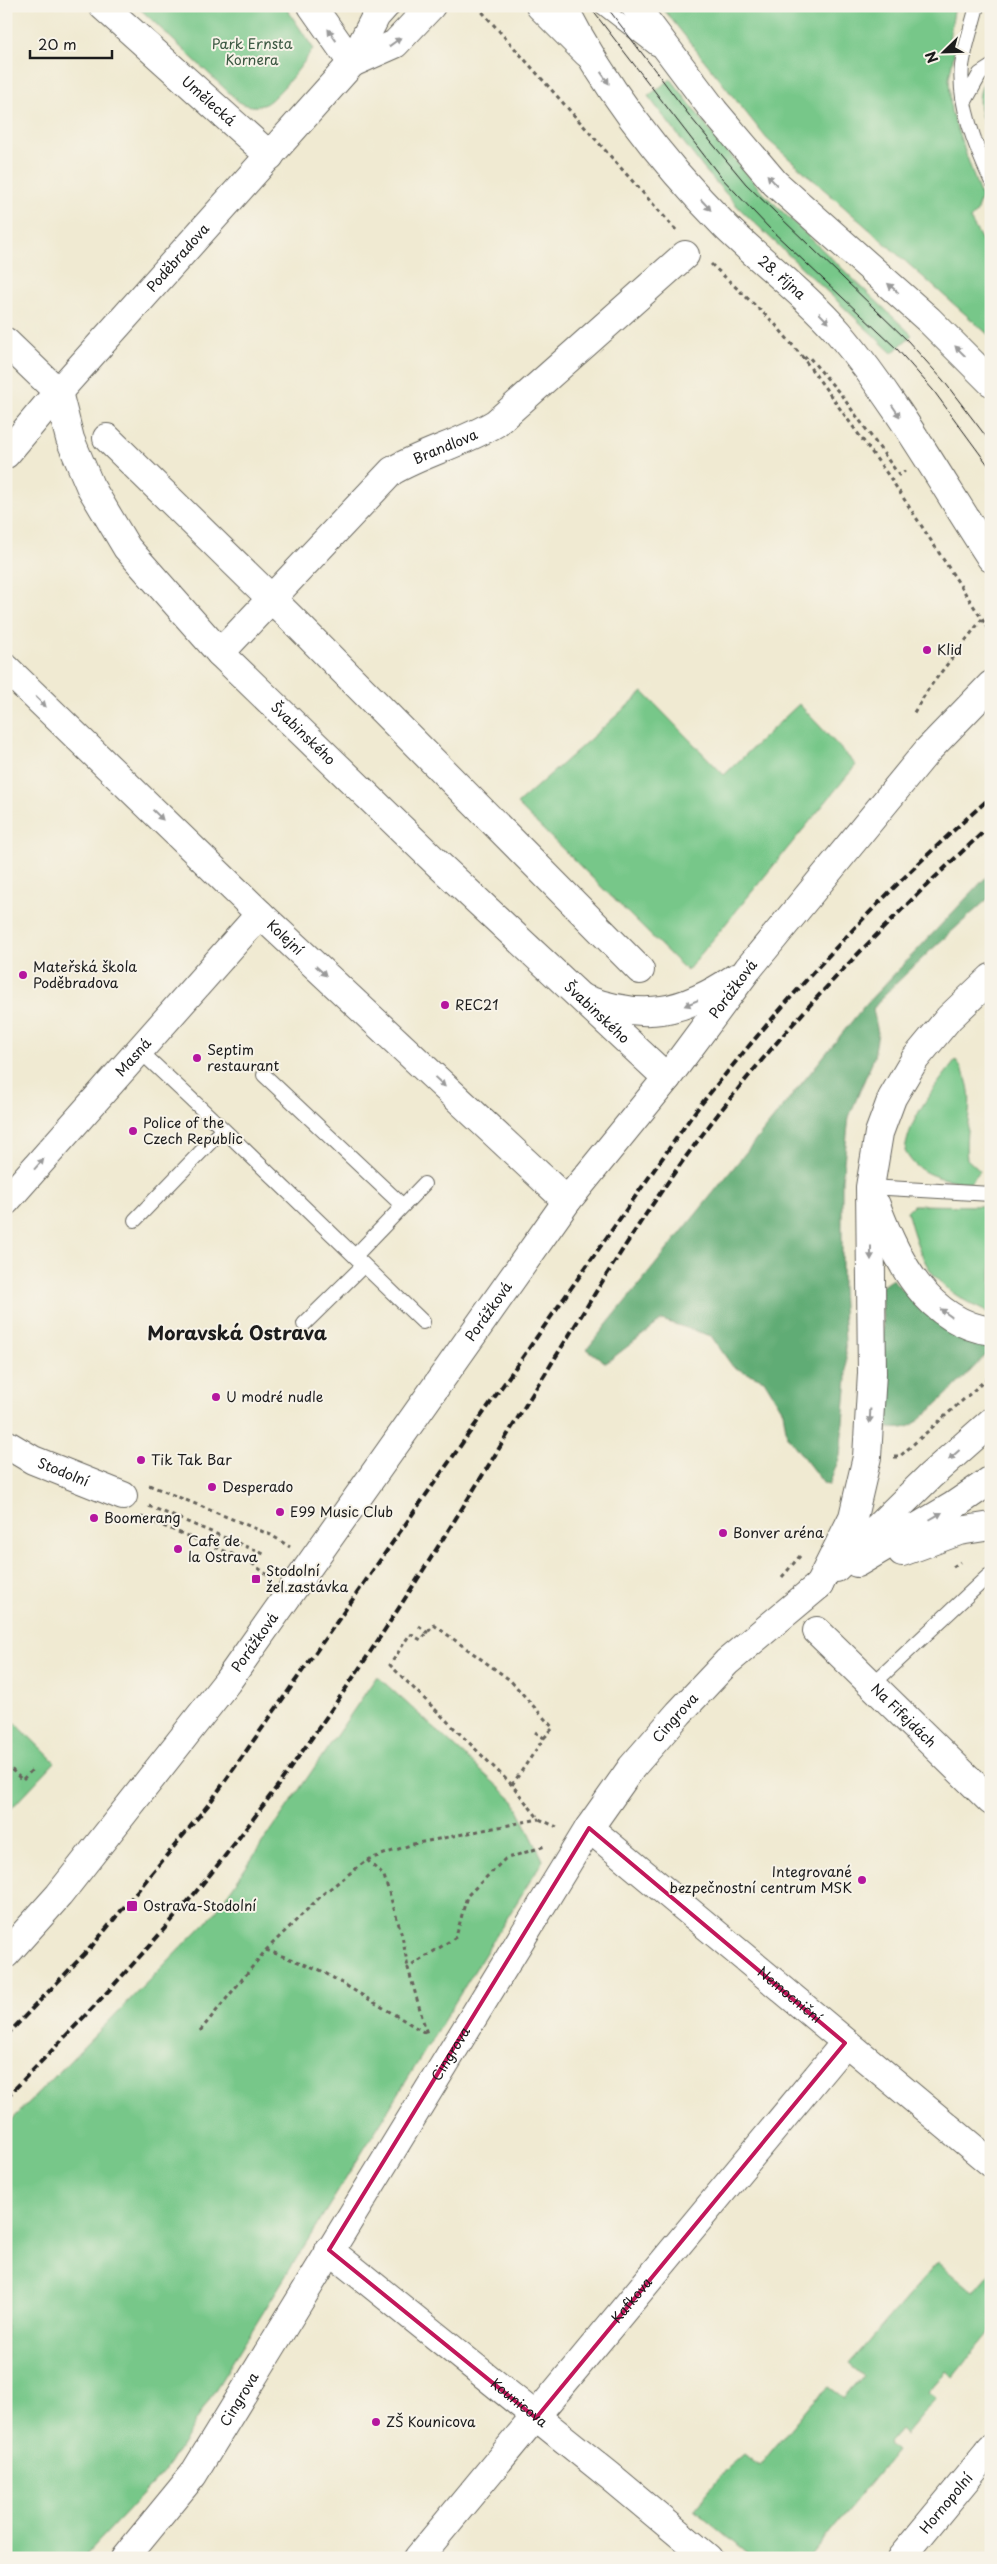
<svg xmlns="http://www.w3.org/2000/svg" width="997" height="2564" font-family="'Playpen Sans',sans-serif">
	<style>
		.green { fill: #77c789; stroke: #4a7252 }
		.forest { fill: #61ac75; stroke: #3e6448 }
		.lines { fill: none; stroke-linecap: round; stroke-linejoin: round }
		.lane-casing { stroke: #66645c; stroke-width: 16 }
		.street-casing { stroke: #66645c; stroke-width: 30 }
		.secondary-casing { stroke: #66645c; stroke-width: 30 }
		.primary-casing { stroke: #66645c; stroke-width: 30 }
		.highway-casing { stroke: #66645c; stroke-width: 30 }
		.path { stroke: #66645c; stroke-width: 3; stroke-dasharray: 4 4; stroke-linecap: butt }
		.lane { stroke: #fff; stroke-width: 14 }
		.street { stroke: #fff; stroke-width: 28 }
		.secondary { stroke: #fff; stroke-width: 28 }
		.primary { stroke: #fff; stroke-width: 28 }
		.highway { stroke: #fff; stroke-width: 28 }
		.tram { stroke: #1c1c1c; stroke-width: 1 }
		.rail { stroke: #1c1c1c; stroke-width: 4; stroke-dasharray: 8 4; stroke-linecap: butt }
		.oneway { fill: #999 }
		.marked { fill: none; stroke: #c2185b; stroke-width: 4; stroke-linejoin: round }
		.poi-dot { fill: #b5179e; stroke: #f7f3e8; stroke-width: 2 }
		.labels { text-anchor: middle; stroke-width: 4; stroke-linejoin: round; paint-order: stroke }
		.park-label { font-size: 14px; fill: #3c5842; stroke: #f7f3e8 }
		.street-label { font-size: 14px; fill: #1c1c1c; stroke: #f7f3e8 }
		.poi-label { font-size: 14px; fill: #1c1c1c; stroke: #f7f3e8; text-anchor: start }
		.district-label { font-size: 19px; font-weight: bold; fill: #1c1c1c; stroke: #f7f3e8 }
	</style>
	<rect width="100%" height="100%" fill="#f7f3e8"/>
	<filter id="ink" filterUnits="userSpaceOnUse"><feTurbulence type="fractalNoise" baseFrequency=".02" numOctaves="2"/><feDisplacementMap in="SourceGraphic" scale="10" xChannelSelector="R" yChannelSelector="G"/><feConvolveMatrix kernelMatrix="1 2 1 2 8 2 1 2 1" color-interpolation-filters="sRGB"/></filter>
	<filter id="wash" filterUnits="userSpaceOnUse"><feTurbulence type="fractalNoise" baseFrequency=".0096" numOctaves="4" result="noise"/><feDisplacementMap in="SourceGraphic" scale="20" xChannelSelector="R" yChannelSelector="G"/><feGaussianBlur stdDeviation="1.12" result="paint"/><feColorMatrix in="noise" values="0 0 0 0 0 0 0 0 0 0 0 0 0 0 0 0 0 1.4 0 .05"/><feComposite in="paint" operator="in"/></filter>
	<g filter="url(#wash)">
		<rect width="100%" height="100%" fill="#f0ead2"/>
		<!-- green -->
		<path class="green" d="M137 6H285L313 48C308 59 276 99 265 104 256 108 247 106 239 102Z
			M661 6H955L948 46 955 49 949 78 951 111 981 197 976 213 970 219 983 242 991 240V337L767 139Z
			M991 75V143C983 121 969 94 991 75Z
			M671 79 714 136 766 196 912 335 892 353 739 208 704 169 648 96Z
			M643 692 724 775 799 704 856 765 687 971 517 804Z
			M956 1060C982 1095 962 1123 967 1159L980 1171 970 1183C944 1179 918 1177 905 1151 910 1116 935 1087 956 1060Z
			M913 1205 991 1206V1314C935 1288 923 1271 907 1211Z
			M377 1676 514 1801 543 1860 165 2471 83 2558H6V2126L214 1914Z
			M6 1714 55 1762 6 1814Z
			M938 2262 974 2292 991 2272V2330L953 2377 946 2371 928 2392 936 2398 906 2434 901 2429 888 2444 896 2451 809 2558H753L694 2509 727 2469 744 2454 759 2466 813 2401 829 2387 844 2398 863 2376 849 2364Z"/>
		<!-- forest -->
		<path class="forest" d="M991 872V896L930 951 885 994 873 1009 878 1033 874 1057 849 1117 842 1180V1288L847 1378 840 1456 829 1485 824 1484 787 1436 783 1411 764 1380 733 1367 711 1336 662 1320 606 1363 587 1349 865 1005Z
			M892 1279 947 1332 991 1345V1350C978 1363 920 1424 908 1427 902 1429 894 1428 888 1428L881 1287Z"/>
	</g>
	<g filter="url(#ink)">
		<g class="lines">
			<defs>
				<path id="lane" d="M601 6 655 48
					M977 6C972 26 965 46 962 66 958 103 975 146 991 180
					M965 101 980 74 991 67
					M264 1075 403 1206
					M223 1129 423 1322
					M870 1187 991 1194
					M135 1220 223 1129 140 1051
					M355 1256 424 1184
					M304 1324 364 1265
					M872 1685 988 1576"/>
				<g id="street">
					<path id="s1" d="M103 6 270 156"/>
					<path d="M312 6 352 63"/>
					<path d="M540 6 587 53"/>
					<path d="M352 63 395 44 431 6"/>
					<path id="s2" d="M6 342 58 392 70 439 90 486 127 548 220 653 438 864 667 1078"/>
					<path d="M107 438 288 615 640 970"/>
					<path id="s3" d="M6 454 58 392 352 63 376 16 385 6"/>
					<path id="s4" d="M220 653 392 471C425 452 463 443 496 423L685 255"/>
					<path id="s5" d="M6 668 260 914 567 1201"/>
					<path d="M585 999C644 1021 683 1013 735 978"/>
					<path id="s6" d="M6 1201 260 914"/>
					<path id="s7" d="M6 1444 33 1460 123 1496"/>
					<path id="s8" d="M817 1631 991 1801"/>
					<path id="s9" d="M589 1828 991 2163"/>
					<path id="s10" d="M6 1954 59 1895 227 1682 567 1201 667 1078 748 969 928 750 991 685"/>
					<path id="s11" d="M329 2250 610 2476 708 2558"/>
					<path id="s12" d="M418 2558 845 2043"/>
					<path id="s13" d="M901 2558 991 2449"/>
				</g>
				<g id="secondary">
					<path id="s14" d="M563 6C604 87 662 162 726 227 763 263 805 294 839 333 897 402 942 483 991 558"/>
					<path d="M635 6 714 111 775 183 929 320 991 382"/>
				</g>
				<g id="primary">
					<path id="s15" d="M125 2558 193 2475 589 1828 632 1767 679 1713 727 1662 819 1585"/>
				</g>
				<path id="highway" d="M876 1205C896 1259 927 1322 991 1331
					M902 1552 959 1531 991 1526
					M857 1563 953 1506 991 1480
					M836 1568 930 1476 991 1422
					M819 1585 853 1517 867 1457 872 1373 870 1187 879 1133 892 1098 915 1059 949 1018 991 978"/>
			</defs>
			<!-- lane casing -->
			<use href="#lane" class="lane-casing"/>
			<!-- street casing -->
			<use href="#street" class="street-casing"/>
			<!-- secondary casing -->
			<use href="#secondary" class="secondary-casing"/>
			<!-- primary casing -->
			<use href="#primary" class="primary-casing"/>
			<!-- highway casing -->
			<use href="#highway" class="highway-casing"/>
			<!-- path -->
			<path class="path" d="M477 6 676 230
				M711 264 775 324 804 359 891 479 982 619 929 688 913 714
				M804 359 808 356 842 396 899 475 905 471
				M982 619 991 632
				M894 1457H899L991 1375
				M149 1485 271 1535 290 1547
				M149 1506 264 1554
				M141 1517 249 1561 269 1576
				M953 1567 960 1562
				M782 1577 800 1556
				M419 1626 428 1633
				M544 1738 553 1728 510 1680 434 1625 421 1640 410 1634 390 1665 512 1785 539 1819 557 1827
				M6 1764 22 1780 32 1770
				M512 1785 544 1738 535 1732
				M367 1860 384 1876 402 1935 408 1968
				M266 1950 320 1970 427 2034 408 1968 456 1937 467 1896 505 1859 545 1846
				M200 2031 266 1950 323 1894 367 1860 413 1844 539 1819"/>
			<!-- lane -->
			<use href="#lane" class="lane"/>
			<!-- street -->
			<use href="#street" class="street"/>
			<!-- secondary -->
			<use href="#secondary" class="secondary"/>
			<!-- primary -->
			<use href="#primary" class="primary"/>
			<!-- highway -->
			<use href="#highway" class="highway"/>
			<!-- tram -->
			<path class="tram" d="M589 6 720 176 770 229 897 349 933 390 991 469
				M606 6 692 119 746 184 907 340 943 380 991 443"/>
			<!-- rail -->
			<path class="rail" d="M6 2036 92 1946 209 1804 694 1113C785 999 881 893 991 797
				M6 2098C89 2012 172 1927 244 1831 348 1694 440 1545 530 1398 576 1325 620 1250 670 1179 762 1048 873 933 991 825"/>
		</g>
		<!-- one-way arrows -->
		<defs><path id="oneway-solid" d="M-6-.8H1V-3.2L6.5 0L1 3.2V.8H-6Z" transform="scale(1.25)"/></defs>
		<g class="oneway">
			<use href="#oneway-solid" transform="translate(332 35) rotate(-125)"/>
			<use href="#oneway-solid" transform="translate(395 42) rotate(-36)"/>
			<use href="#oneway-solid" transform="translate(605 78) rotate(55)"/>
			<use href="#oneway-solid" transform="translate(772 180) rotate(-133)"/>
			<use href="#oneway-solid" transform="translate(706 205) rotate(47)"/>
			<use href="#oneway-solid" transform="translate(893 288) rotate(-139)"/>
			<use href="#oneway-solid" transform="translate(824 318) rotate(46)"/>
			<use href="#oneway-solid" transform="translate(960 351) rotate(-135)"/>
			<use href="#oneway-solid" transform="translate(896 411) rotate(56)"/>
			<use href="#oneway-solid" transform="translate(41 702) rotate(44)"/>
			<use href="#oneway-solid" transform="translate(158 815) rotate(44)"/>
			<use href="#oneway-solid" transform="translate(321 971) rotate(43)"/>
			<use href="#oneway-solid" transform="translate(691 1003) rotate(157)"/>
			<use href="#oneway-solid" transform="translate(440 1082) rotate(43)"/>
			<use href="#oneway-solid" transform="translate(39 1164) rotate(-48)"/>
			<use href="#oneway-solid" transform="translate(871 1253) rotate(90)"/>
			<use href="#oneway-solid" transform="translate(946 1313) rotate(-144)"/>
			<use href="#oneway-solid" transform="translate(870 1416) rotate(93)"/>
			<use href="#oneway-solid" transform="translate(954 1455) rotate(138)"/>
			<use href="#oneway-solid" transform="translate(936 1516) rotate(-30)"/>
		</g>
	</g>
	<!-- marked area -->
	<path class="marked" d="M589 1828 845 2043 536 2418 329 2250Z"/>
	<!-- markers -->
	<g class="poi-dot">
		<circle cx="927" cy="650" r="5"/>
		<circle cx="23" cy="975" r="5"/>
		<circle cx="445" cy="1005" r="5"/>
		<circle cx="197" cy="1058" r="5"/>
		<circle cx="133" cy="1131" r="5"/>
		<circle cx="216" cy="1397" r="5"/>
		<circle cx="141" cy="1460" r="5"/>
		<circle cx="212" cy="1487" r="5"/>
		<circle cx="280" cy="1512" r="5"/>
		<circle cx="94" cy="1518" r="5"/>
		<circle cx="723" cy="1533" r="5"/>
		<circle cx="178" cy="1549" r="5"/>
		<rect x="251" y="1574" width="10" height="10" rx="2.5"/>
		<circle cx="862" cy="1880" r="5"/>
		<rect x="126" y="1900" width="12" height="12" rx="2.5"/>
		<circle cx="376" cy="2422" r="5"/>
	</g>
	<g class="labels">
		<!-- park labels -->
		<g class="park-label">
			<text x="252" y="49">Park Ernsta<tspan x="252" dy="16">Kornera</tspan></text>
		</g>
		<!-- street labels -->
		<g class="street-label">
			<text dy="5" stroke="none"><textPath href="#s1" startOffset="142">Umělecká</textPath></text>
			<text dy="5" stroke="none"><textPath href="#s3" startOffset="261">Poděbradova</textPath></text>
			<text dy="5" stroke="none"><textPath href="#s14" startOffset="351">28. října</textPath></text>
			<text dy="5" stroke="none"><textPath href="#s4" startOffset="309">Brandlova</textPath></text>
			<text dy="5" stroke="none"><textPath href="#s2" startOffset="500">Švabinského</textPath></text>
			<text dy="5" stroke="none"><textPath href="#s5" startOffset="388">Kolejní</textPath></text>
			<text dy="5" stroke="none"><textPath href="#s10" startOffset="1209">Porážková</textPath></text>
			<text dy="5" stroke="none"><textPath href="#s2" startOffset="905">Švabinského</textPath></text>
			<text dy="5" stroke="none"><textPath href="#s6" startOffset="192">Masná</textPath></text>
			<text dy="5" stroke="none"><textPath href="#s10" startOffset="804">Porážková</textPath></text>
			<text dy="5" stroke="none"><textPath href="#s7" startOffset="64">Stodolní</textPath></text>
			<text dy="5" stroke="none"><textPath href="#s10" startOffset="399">Porážková</textPath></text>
			<text dy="5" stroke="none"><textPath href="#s8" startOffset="121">Na Fifejdách</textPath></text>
			<text dy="5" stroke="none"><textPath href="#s15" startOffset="1006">Cingrova</textPath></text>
			<text dy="5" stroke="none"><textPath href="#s9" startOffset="261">Nemocniční</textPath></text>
			<text dy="5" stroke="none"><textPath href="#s15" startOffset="601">Cingrova</textPath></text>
			<text dy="5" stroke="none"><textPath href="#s12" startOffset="335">Kafkova</textPath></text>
			<text dy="5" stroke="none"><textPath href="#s15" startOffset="196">Cingrova</textPath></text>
			<text dy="5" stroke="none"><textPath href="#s11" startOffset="244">Kounicova</textPath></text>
			<text dy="5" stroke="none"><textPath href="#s13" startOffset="71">Hornopolní</textPath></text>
		</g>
		<!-- poi labels -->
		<g class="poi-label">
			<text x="937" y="655">Klid</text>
			<text x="33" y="972">Mateřská škola<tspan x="33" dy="16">Poděbradova</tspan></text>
			<text x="455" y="1010">REC21</text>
			<text x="207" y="1055">Septim<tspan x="207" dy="16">restaurant</tspan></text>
			<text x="143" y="1128">Police of the<tspan x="143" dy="16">Czech Republic</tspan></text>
			<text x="226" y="1402">U modré nudle</text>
			<text x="151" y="1465">Tik Tak Bar</text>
			<text x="222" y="1492">Desperado</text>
			<text x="290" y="1517">E99 Music Club</text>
			<text x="104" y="1523">Boomerang</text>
			<text x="733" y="1538">Bonver aréna</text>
			<text x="188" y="1546">Cafe de<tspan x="188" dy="16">la Ostrava</tspan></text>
			<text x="266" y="1576">Stodolní<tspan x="266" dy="16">žel.zastávka</tspan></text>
			<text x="852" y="1877" text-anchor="end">Integrované<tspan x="852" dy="16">bezpečnostní centrum MSK</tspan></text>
			<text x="143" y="1911">Ostrava-Stodolní</text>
			<text x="386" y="2427">ZŠ Kounicova</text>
		</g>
		<!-- district labels -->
		<g class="district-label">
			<text x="237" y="1340">Moravská Ostrava</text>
		</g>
	</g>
	<!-- margin -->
	<rect width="997" height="2564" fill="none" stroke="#f7f3e8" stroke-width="25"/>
	<!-- north arrow -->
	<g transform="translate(944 52) rotate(247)" stroke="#f7f3e8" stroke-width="4" paint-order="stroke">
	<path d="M0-4L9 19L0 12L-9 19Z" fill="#1c1c1c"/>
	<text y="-8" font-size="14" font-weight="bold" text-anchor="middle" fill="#1c1c1c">N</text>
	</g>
	<!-- scale -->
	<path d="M30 50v8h82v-8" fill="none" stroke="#1c1c1c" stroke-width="2.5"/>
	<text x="38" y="50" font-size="15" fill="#1c1c1c" stroke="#f7f3e8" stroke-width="4" paint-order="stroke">20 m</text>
</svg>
